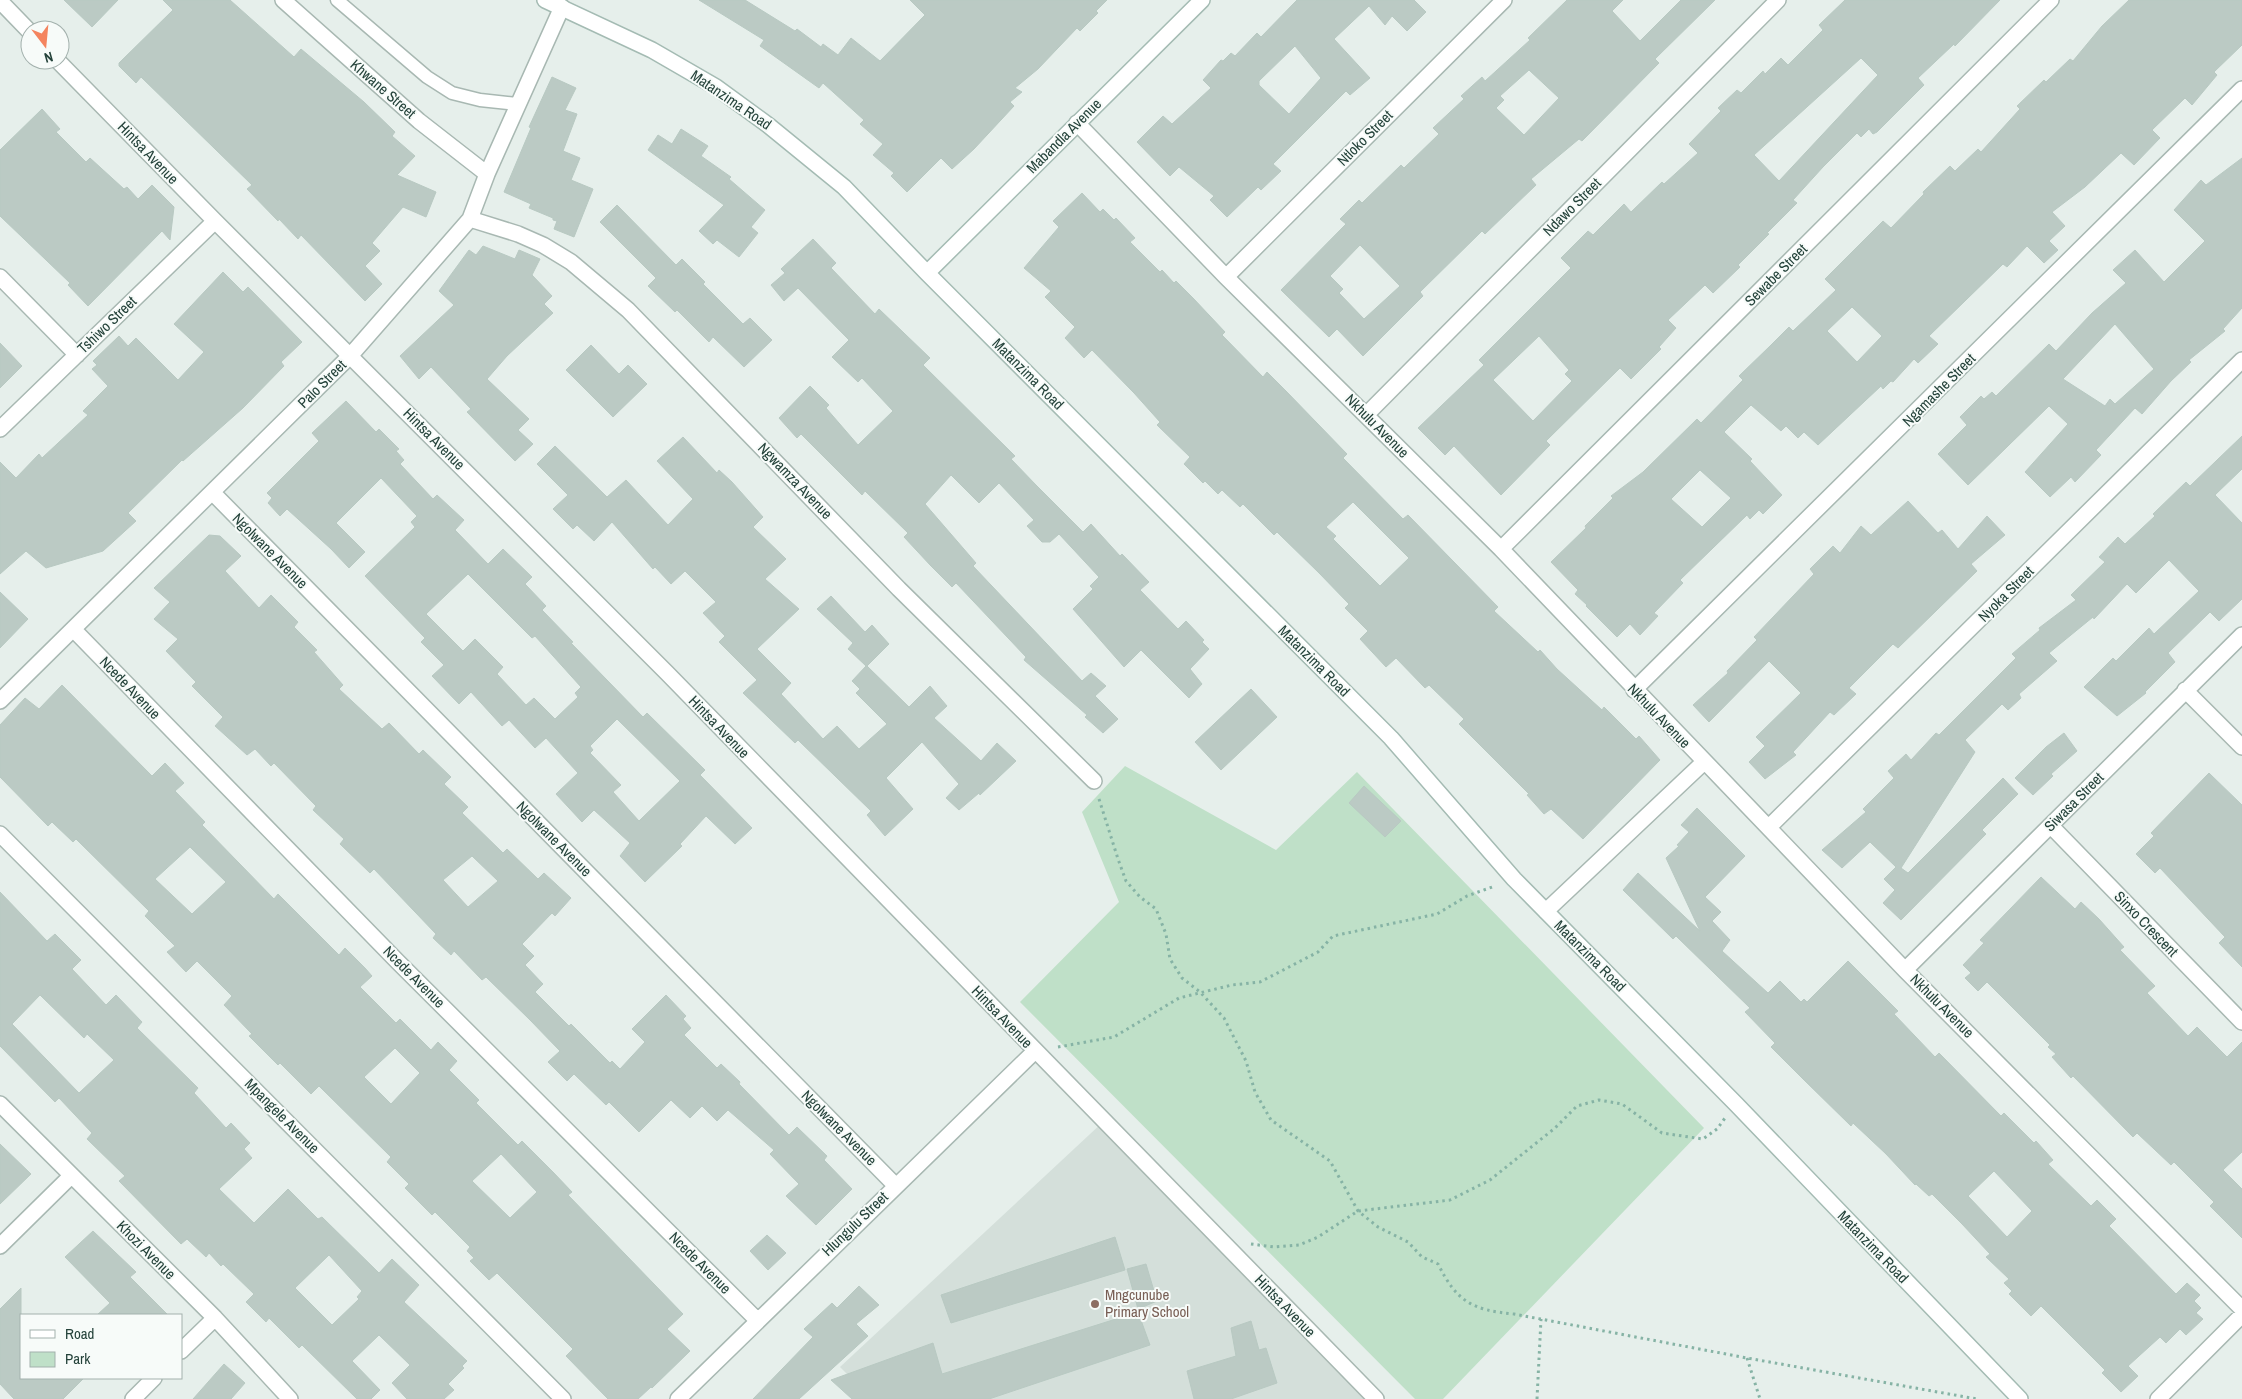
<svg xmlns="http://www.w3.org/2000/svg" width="2242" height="1399" font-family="'Archivo Narrow',sans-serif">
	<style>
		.built { fill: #d4dfda }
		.green { fill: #bfe0c8 }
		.building { fill: #bbcac4; stroke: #b8c9c2; fill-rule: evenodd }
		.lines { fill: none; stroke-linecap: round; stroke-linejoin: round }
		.lane-casing { stroke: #a8b8b2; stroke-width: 15 }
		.street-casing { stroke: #a8b8b2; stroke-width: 18 }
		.secondary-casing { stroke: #a4bbb3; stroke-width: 18 }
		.path { stroke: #86b3a5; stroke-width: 3; stroke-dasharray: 2.5 4; stroke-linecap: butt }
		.lane { stroke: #fff; stroke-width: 12 }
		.street { stroke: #fff; stroke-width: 15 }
		.secondary { stroke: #fff; stroke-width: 15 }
		.education-dot { fill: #8d6e63; stroke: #f7fbf9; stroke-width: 2 }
		.labels { text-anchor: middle; stroke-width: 4; stroke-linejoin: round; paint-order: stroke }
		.street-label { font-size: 15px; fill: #24423a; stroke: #f7fbf9 }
		.education-label { font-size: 15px; fill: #785e54; stroke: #f7fbf9; text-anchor: start }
	</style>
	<rect width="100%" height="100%" fill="#e6efeb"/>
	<!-- built -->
	<path class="built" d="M1104 1121 1376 1399H872L840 1367Z"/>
	<!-- green -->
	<path class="green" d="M1125 766 1276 850 1357 772 1704 1128 1443 1399H1415L1020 1002 1119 902 1082 812Z"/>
	<!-- building -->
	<path class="building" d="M64 0H118L92 27Z
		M163 0H230L294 57 301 49 364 102 395 132 392 136 415 156 397 175 436 192 426 217 403 207 372 243 380 251 365 266 382 284 365 301 301 235 298 239 279 219 278 221 247 189 252 185 141 77 136 83 119 66V63L173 10Z
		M699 0H745L795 31 797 29 821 47 823 44 838 55 851 38 880 61 925 15 910 0H1107L1096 11 1098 13 1080 31 1077 28 1038 69 1015 88 1022 92 1010 102 1014 106 974 149 952 169 941 158 907 192 891 176 894 173 873 155 883 144 860 124 864 120 823 83 819 88 760 46 764 40Z
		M1297 0H1414L1426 12 1407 31 1392 16 1385 25 1369 6 1334 39 1370 78 1350 95 1346 91 1273 164 1281 171 1261 190 1258 187 1227 217 1210 200 1214 196 1179 167 1170 176 1137 142 1163 116 1172 124 1211 88 1203 80 1221 60 1223 61 1231 53 1235 56 1257 33 1261 37ZM1295 46 1321 78 1289 114 1259 85V81Z
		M1567 0H1623L1612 11 1640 41 1681 0H1715L1655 59 1659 63 1582 141 1579 139 1531 179 1536 185 1485 234 1482 231 1420 292 1423 296 1363 356 1337 329 1329 337 1281 290 1346 224 1340 219 1359 200 1362 203 1401 165 1404 168 1439 134 1433 128 1464 99 1461 96 1482 77 1485 81 1530 40 1528 38ZM1529 70 1559 98 1524 135 1496 108 1504 100 1500 96ZM1360 245 1400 286 1364 319 1339 293 1343 289 1330 276Z
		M1845 0H2000L1955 46 1954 44 1918 78 1924 85 1877 132 1873 134 1869 129 1861 137 1857 133 1823 167 1793 200 1797 203 1767 233 1769 234 1738 265 1740 267 1713 293 1705 285 1668 320 1676 328 1659 347 1661 349 1631 379 1620 368 1546 441 1550 445 1501 495 1454 446 1445 455 1418 428 1484 365 1479 360 1571 268 1561 258 1588 231 1593 235 1624 204 1631 212 1662 182 1664 184 1698 153 1689 144 1721 111 1718 108 1737 90 1741 93 1763 71 1765 74 1781 58 1788 65 1823 30 1819 25ZM1861 58 1878 75 1779 181 1754 155ZM1539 336 1569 370 1565 374 1572 381 1533 421 1493 380Z
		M2129 0H2242V45L2214 72 2217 75 2192 105 2185 98 2152 130 2160 138 2134 165 2121 153 2085 187 2052 212 2065 226 2049 241 2058 250 2044 263 2027 246 2007 267 2003 264 1929 336 1938 344 1918 363 1914 359 1893 382 1891 381 1883 389 1881 386 1818 445 1804 432 1798 438 1786 426 1781 431 1751 405 1724 432 1752 459 1750 461 1782 495 1763 514 1759 510 1750 519 1747 515 1680 580 1683 583 1654 613 1658 616 1640 635 1630 624 1617 637 1586 606 1587 605 1575 594 1578 590 1551 562 1586 528 1585 526 1613 498 1611 496 1643 472 1697 419 1701 423 1743 380 1739 376 1770 346 1789 327 1793 331 1836 290 1825 279 1883 221 1891 228 1924 194 1923 192 1950 166 1955 171 1978 149 1981 152 2020 109 2017 106 2044 80 2046 82 2070 59 2073 61 2102 26ZM1852 307 1882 336 1857 362 1827 331ZM1700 470 1731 498 1702 527 1671 499Z
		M552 77 576 88 565 110 577 114 563 151 580 158 571 180 593 189 574 237 554 229 557 221 553 220V218L529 208 531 204 504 192 531 128 529 127Z
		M42 109 60 129 56 132 86 162 90 158 124 189 127 187 138 199 152 185 174 207 170 240 162 231 88 306 68 285 70 283 0 216V150Z
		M681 129 708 146 701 156 731 177 729 179 765 210 751 227 758 233 739 257 717 240 713 244 699 231 724 205 648 150 658 135 672 144Z
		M2242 158V308L2223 329 2225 331 2189 360 2191 362 2171 381 2142 414 2135 408 2096 450 2101 455 2075 482 2071 477 2050 497 2025 472 2068 424 2049 406 1968 485 1938 454 1967 425 1960 417 1981 396 1984 399 1992 392 1996 396 2049 344 2056 351 2092 313 2126 283 2113 270 2135 250 2164 282 2205 241 2174 210 2201 180 2206 185ZM2115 324 2154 369 2115 404 2110 399 2105 406 2063 379Z
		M1082 193 1100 212 1103 209 1114 220 1116 218 1135 238 1130 242 1160 272 1162 270 1174 283 1176 281 1193 298 1225 332 1222 335 1263 377 1267 372 1286 391 1347 454 1343 458 1403 519 1408 515 1498 607 1494 611 1538 652 1540 650 1557 669 1602 710 1604 707 1636 739 1639 736 1660 760 1583 839 1551 809 1544 814 1527 795 1529 794 1459 724 1464 719 1429 685 1425 688 1396 658 1386 667 1360 639 1368 631 1345 608 1349 604 1319 573 1277 532 1274 535 1243 504 1240 507 1222 490 1218 494 1205 481 1203 483 1184 464 1190 457 1157 425 1160 422 1134 393 1092 350 1084 358 1065 338 1075 327 1045 297 1051 291 1024 268 1059 227 1053 221ZM1353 502 1409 558 1380 586 1333 539 1336 536 1326 527Z
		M617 205 676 265 682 259 705 282 703 284 743 324 750 318 772 340 744 367 713 337 709 342 677 310 675 312 648 286 656 278 600 222Z
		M813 239 836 263 831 268 875 314 879 309 930 358 923 365 1015 456 1011 459 1036 485 1083 532 1091 524 1120 556 1122 554 1149 582 1140 590 1178 629 1186 621 1204 640 1202 642 1209 649 1190 669 1202 684 1189 698 1141 650 1124 667 1073 609 1093 589 1090 586 1099 577 1059 534 1050 542H1042L1027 526 1034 520 999 483 979 503 951 475 925 504 976 563 973 566 1082 681 1091 673 1106 686 1095 696 1118 719 1103 733 1085 717 1087 715 1024 660 1026 657 956 583 952 587 931 566 904 537 908 533 865 491 862 495 801 434 797 438 779 418 810 386 829 405 826 408 858 445 893 411 862 378 858 382 832 357 849 340 798 288 784 301 771 285 785 273 781 269Z
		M483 246 515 259 519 250 540 259 532 275 552 296 544 304 553 313 507 356 487 379 529 419 518 430 533 444 515 461 467 412 471 409 431 367 419 379 400 356 454 305 439 291 469 250 476 255Z
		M223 272 243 292 248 287 302 342 281 362 284 366 243 408 183 461 182 460 128 513 136 521 103 551 46 568 26 551 0 574V462L16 478 39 454 42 458 88 415 83 411 108 386 92 369 97 365 93 361 119 336 128 346 136 338 178 380 204 352 174 324Z
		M0 343 22 366 0 388Z
		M591 345 619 374 628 365 647 384 613 417 566 370Z
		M346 401 376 432 379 429 399 449 396 451 404 460 400 464 433 499 437 495 464 520 455 530 488 564 503 549 532 577 525 584 546 606 542 610 573 642 571 643 643 717 647 713 705 770 700 775 752 828 735 844 706 816 680 844 682 846 645 882 620 856 630 843 594 810 582 822 556 794 578 773 546 738 535 748 509 720 502 726 471 692 459 704 432 676 444 665 421 642 425 638 365 576 415 527 411 522 417 516 381 478 336 523 365 552 349 568 331 549 287 509 280 516 268 503 272 498 267 493 319 441 312 433ZM468 574 532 638 535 636 581 687 575 693 578 697 555 719 534 698 526 705 497 674 503 667 475 639 463 651 426 614ZM617 719 680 781 639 821 613 792 621 785 590 753 593 750 590 746Z
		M2242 436V469L2215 495 2242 523V599L2219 621 2210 612 2168 653 2175 662 2145 692 2146 693 2117 716 2084 687 2113 658 2116 661 2149 628 2154 634 2199 591 2169 560 2136 593 2127 584 2094 619 2093 617 2049 653 2057 661 2019 694 2021 698 2008 710 2002 704 1965 740 1975 752 1901 868 1908 873 2003 778 2018 794 1982 830 1986 834 1901 920 1883 903 1895 890 1884 879 1896 867 1870 842 1842 868 1822 850 1866 812 1863 809 1894 778 1888 771 1906 754 1911 760 1936 733 1939 735 2016 658 2012 654 2040 630 2039 628 2076 600 2071 595 2105 562 2099 557 2118 537 2125 544 2155 516 2153 514 2186 482 2190 486Z
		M683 437 717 473 719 470 732 482 763 517 753 527 786 559 765 579 799 609 757 649 791 683 781 694 823 739 837 726 859 749 887 724 856 693 860 689 852 681 866 666 848 649 853 643 817 609 831 596 865 632 872 625 889 644 867 666 909 707 930 686 947 706 934 718 981 761 997 743 1016 761 980 795 979 793 959 810 946 798 959 784 922 742 886 778 913 809 885 836 867 815 871 811 798 740 795 743 743 693 757 680 719 642 725 636 703 613 716 602 685 571 671 584 655 567 653 569 612 522 594 541 577 525 573 529 553 509 568 495 537 464 555 446 607 497 626 480 668 525 693 499 657 461Z
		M1908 501 1938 533 1942 530 1958 549 1987 516 2005 535 1971 564 1977 571 1898 648 1893 644 1849 688 1856 694 1834 715 1830 712 1793 752 1796 755 1765 779 1749 762 1765 746 1756 737 1801 693 1769 661 1709 722 1693 705 1728 673 1727 671 1757 640 1754 637 1814 574 1810 569 1833 546 1840 553 1861 526 1871 535Z
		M209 535 220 536 241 556 225 571 259 608 271 595 298 622 294 627 317 650 314 652 343 685 339 689 382 729 389 723 419 754 423 750 451 777 444 784 468 807 462 813 503 853 507 849 538 879 544 873 571 898 555 916 552 913 522 944 534 956 525 965 543 984 535 992 569 1026 571 1024 610 1063 612 1061 620 1069 645 1042 632 1029 666 995 686 1016 683 1019 691 1028 684 1035 717 1068 721 1064 740 1082 739 1084 789 1135 797 1127 827 1156 824 1160 852 1189 816 1225 786 1196 799 1184 770 1154 774 1150 728 1110 717 1121 702 1106 690 1118 671 1100 639 1132 609 1102 606 1105 574 1074 567 1081 548 1062 560 1051 530 1020 486 977 482 980 454 951 451 955 433 938 436 934 374 869 370 873 340 844 344 839 313 810 316 806 274 763 271 766 255 749 247 755 215 726 223 717 192 686 196 682 166 651 178 639 154 619 170 602 154 588ZM472 856 498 881 468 907 443 880Z
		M0 592 28 619 0 648Z
		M62 685 152 776 165 763 184 783 175 791 205 822 202 825 274 899 278 894 339 955 345 948 365 968 372 976 360 987 396 1023 400 1019 431 1050 438 1042 457 1061 449 1070 479 1100 476 1103 518 1145 522 1141 553 1172 572 1192 568 1195 683 1314 667 1329 690 1351 652 1388 651 1387 638 1399H608L566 1356 573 1349 497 1273 489 1280 470 1261 474 1258 467 1251 470 1247 435 1212 432 1215 405 1188 409 1184 387 1162 391 1157 319 1086 311 1094 280 1063 278 1065 249 1036 252 1034 224 1005 232 996 197 961 186 972 167 952 175 946 145 916 149 911 76 839 73 842 52 822 48 826 0 777V725L25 698 39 709ZM190 847 226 882 192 914 155 879ZM395 1048 420 1073 391 1104 364 1077ZM501 1154 537 1192 510 1218 472 1181Z
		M1251 689 1277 717 1221 770 1195 742Z
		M2064 733 2077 751 2051 774 2053 776 2033 795 2015 778 2046 747Z
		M2209 773 2242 805V967L2219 943 2225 937 2160 868 2155 873 2136 854 2154 836 2151 833Z
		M1364 786 1401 821 1385 837 1349 803Z
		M1697 808 1745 856 1705 897 1721 912 1712 921 1730 940 1722 951 1768 993 1780 981 1801 1002 1804 999 1807 1002 1848 961 1898 1011 1894 1014 1935 1057 1939 1053 2001 1116 2004 1113 2034 1143 2036 1141 2053 1160 2048 1164 2091 1206 2097 1200 2116 1219 2109 1226 2176 1294 2187 1283 2200 1295 2194 1301 2201 1308 2196 1313 2203 1319 2186 1335 2180 1329 2166 1343 2160 1337 2128 1366 2138 1376 2121 1392 2102 1373 2105 1370 2041 1306 2031 1316 2009 1294 2012 1291 2004 1283 2009 1279 1986 1257 1990 1254 1962 1224 1932 1194 1929 1196 1916 1184 1915 1185 1886 1154 1853 1123 1851 1126 1802 1078 1771 1047 1775 1043 1745 1012 1750 1008 1676 936 1673 939 1623 890 1638 873 1700 931 1666 858 1679 846 1677 845 1689 832 1681 825ZM1994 1171 2032 1211 2007 1237 1968 1196Z
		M2041 877 2075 909 2081 902 2099 919 2124 947 2120 950 2155 986 2147 993 2188 1036 2197 1027 2227 1057 2242 1042V1152L2223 1170 2242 1189V1238L2210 1206 2214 1202 2174 1162 2171 1165 2137 1133 2133 1137 2073 1076 2071 1078 2052 1057 2056 1054 2048 1047 2050 1045 1987 982 1978 991 1965 978 1971 973 1963 965 1984 943 1980 940Z
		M0 892 47 941 55 934 81 960 72 969 106 1005 116 995 142 1022 137 1028 198 1088 194 1093 226 1128 231 1123 250 1143 244 1149 252 1158 219 1189 254 1223 288 1189 318 1219 322 1217 379 1273 392 1259 419 1285 404 1302 467 1361 462 1366 464 1368 448 1384 454 1390 444 1399H407L392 1383 410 1365 379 1335 352 1361 380 1390 371 1399H357L302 1345 299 1348 269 1318 266 1322 246 1302 254 1294 223 1264 221 1266 209 1253 206 1257 187 1239 181 1244 119 1181 125 1176 87 1139 92 1133 59 1098 55 1102 0 1046ZM40 995 84 1038 87 1034 114 1060 79 1093 12 1024ZM329 1255 362 1291 357 1297 359 1299 332 1325 295 1288Z
		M0 1144 31 1174 0 1204Z
		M93 1231 136 1272 130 1277 168 1315H97L110 1303 65 1257Z
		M767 1235 786 1253 768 1270 750 1251Z
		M1115 1237 1125 1270 951 1323 941 1295Z
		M1146 1264 1157 1301 1138 1309 1127 1269Z
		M859 1286 879 1305 856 1324 868 1336 799 1399H753L813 1337 804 1329 832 1303 837 1308Z
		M21 1288V1378H84L63 1399H14L0 1384V1309Z
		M1138 1312 1150 1345 989 1399H852L831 1380 933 1343 942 1374Z
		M1251 1321 1259 1350 1266 1348 1277 1383 1231 1399H1194L1187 1371 1236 1356 1231 1328Z
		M224 1364 245 1383 231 1399H193Z"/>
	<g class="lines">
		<defs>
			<path id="lane" d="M337 0 427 77 452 93 480 100 517 104"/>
			<path id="street" d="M283 0 419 121 487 174
				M0 1 30 32
				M57 60 215 221 667 673 1376 1399
				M1077 123 1226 277 1501 549 1905 970 2242 1309
				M470 219 518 234 543 245 571 262 628 310 899 589 1094 781
				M0 277 77 355
				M1226 277 1504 0
				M1366 415 1778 0
				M0 429 215 221
				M213 493 895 1185
				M1501 549 2051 0
				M74 630 398 962 757 1320
				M1634 690 2242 89
				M2185 690 2242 747
				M0 701 350 356 470 219 487 174 562 7
				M2051 826 2242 1022
				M1769 827 2242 360
				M0 834 563 1399
				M1546 911 1704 762
				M1905 970 2242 635
				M0 1104 215 1318 290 1399
				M0 1246 71 1176
				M181 1351 215 1318
				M133 1399 154 1378
				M678 1399 1035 1051
				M2158 1399 2242 1315"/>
			<path id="secondary" d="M545 0 652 50 716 87 768 125 844 187 927 273 1391 738 1514 879 1736 1104 2020 1399
				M927 273 1202 0"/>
		</defs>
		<!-- lane casing -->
		<use href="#lane" class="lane-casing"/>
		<!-- street casing -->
		<use href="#street" class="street-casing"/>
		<!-- secondary casing -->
		<use href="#secondary" class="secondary-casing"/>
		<!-- path -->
		<path class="path" d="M1099 799 1118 859 1126 881 1140 897 1156 909 1166 934 1170 959 1182 978 1200 992 1224 1018 1246 1061 1255 1092 1271 1120 1330 1161 1358 1211 1378 1227 1408 1242 1422 1257 1438 1264C1457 1302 1472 1310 1514 1314L1747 1358 1977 1399
			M1058 1047 1114 1037 1179 998 1232 985 1260 982 1318 952 1333 936 1437 914 1467 896 1495 886
			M1251 1244 1274 1247 1299 1245 1318 1237 1358 1211 1450 1200 1490 1180 1555 1128 1577 1106 1599 1100 1622 1104 1662 1133 1703 1139 1717 1129 1725 1118
			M1747 1358 1760 1399
			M1537 1399 1541 1319"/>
		<!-- lane -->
		<use href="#lane" class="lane"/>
		<!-- street -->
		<use href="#street" class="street"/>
		<!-- secondary -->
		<use href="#secondary" class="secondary"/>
	</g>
	<!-- markers -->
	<circle class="education-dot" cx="1095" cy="1304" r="5"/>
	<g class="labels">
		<!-- street labels -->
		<g class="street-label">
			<text transform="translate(383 89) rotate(41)" y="5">Khwane Street</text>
			<text transform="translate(731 100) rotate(34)" y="5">Matanzima Road</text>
			<text transform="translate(1064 136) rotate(-45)" y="5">Mabandla Avenue</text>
			<text transform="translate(1365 138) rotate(-45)" y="5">Ntloko Street</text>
			<text transform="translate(148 153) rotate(46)" y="5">Hintsa Avenue</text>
			<text transform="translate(1572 207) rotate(-45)" y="5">Ndawo Street</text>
			<text transform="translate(1776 275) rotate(-45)" y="5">Sewabe Street</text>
			<text transform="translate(107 325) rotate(-44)" y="5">Tshiwo Street</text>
			<text transform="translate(1028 374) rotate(45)" y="5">Matanzima Road</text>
			<text transform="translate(322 384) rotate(-45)" y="5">Palo Street</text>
			<text transform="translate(1939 390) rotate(-45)" y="5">Ngamashe Street</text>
			<text transform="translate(1377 426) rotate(45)" y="5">Nkhulu Avenue</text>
			<text transform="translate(434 439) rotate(45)" y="5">Hintsa Avenue</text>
			<text transform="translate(795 481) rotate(46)" y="5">Ngwamza Avenue</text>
			<text transform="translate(270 551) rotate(45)" y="5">Ngolwane Avenue</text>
			<text transform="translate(2006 594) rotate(-45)" y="5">Nyoka Street</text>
			<text transform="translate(1314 661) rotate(45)" y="5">Matanzima Road</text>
			<text transform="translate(130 688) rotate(46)" y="5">Ncede Avenue</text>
			<text transform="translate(1659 716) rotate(46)" y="5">Nkhulu Avenue</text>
			<text transform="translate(719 727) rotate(46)" y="5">Hintsa Avenue</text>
			<text transform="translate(2074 802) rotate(-45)" y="5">Siwasa Street</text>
			<text transform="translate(554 839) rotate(45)" y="5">Ngolwane Avenue</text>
			<text transform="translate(2146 924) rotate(46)" y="5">Sinxo Crescent</text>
			<text transform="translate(1590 956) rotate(45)" y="5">Matanzima Road</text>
			<text transform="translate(414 977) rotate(45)" y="5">Ncede Avenue</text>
			<text transform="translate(1942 1006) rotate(45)" y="5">Nkhulu Avenue</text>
			<text transform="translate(1002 1017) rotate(46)" y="5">Hintsa Avenue</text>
			<text transform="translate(282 1116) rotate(45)" y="5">Mpangele Avenue</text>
			<text transform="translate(839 1128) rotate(45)" y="5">Ngolwane Avenue</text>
			<text transform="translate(855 1224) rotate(-44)" y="5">Hlungulu Street</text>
			<text transform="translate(1873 1247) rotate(46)" y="5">Matanzima Road</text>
			<text transform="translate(146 1250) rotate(45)" y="5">Khozi Avenue</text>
			<text transform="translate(700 1263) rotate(45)" y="5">Ncede Avenue</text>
			<text transform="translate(1285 1306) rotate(46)" y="5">Hintsa Avenue</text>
		</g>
		<!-- education labels -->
		<g class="education-label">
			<text x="1105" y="1300">Mngcunube<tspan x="1105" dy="17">Primary School</tspan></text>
		</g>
	</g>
	<!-- legend -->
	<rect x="20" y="1314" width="162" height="65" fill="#f7fbf9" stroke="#a3b1ad"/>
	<rect x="30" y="1330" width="25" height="8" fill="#ffffff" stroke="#a3b1ad"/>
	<text x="65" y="1339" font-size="15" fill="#24423a">Road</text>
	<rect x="30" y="1352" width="25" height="15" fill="#bfe0c8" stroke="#a3b1ad"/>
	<text x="65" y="1364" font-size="15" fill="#24423a">Park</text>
	<!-- north arrow -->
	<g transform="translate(45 45) rotate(164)"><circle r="24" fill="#f7fbf9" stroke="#a3b1ad"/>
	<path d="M0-4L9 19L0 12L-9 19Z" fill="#f4845f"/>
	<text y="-8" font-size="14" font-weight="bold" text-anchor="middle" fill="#24423a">N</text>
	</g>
</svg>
